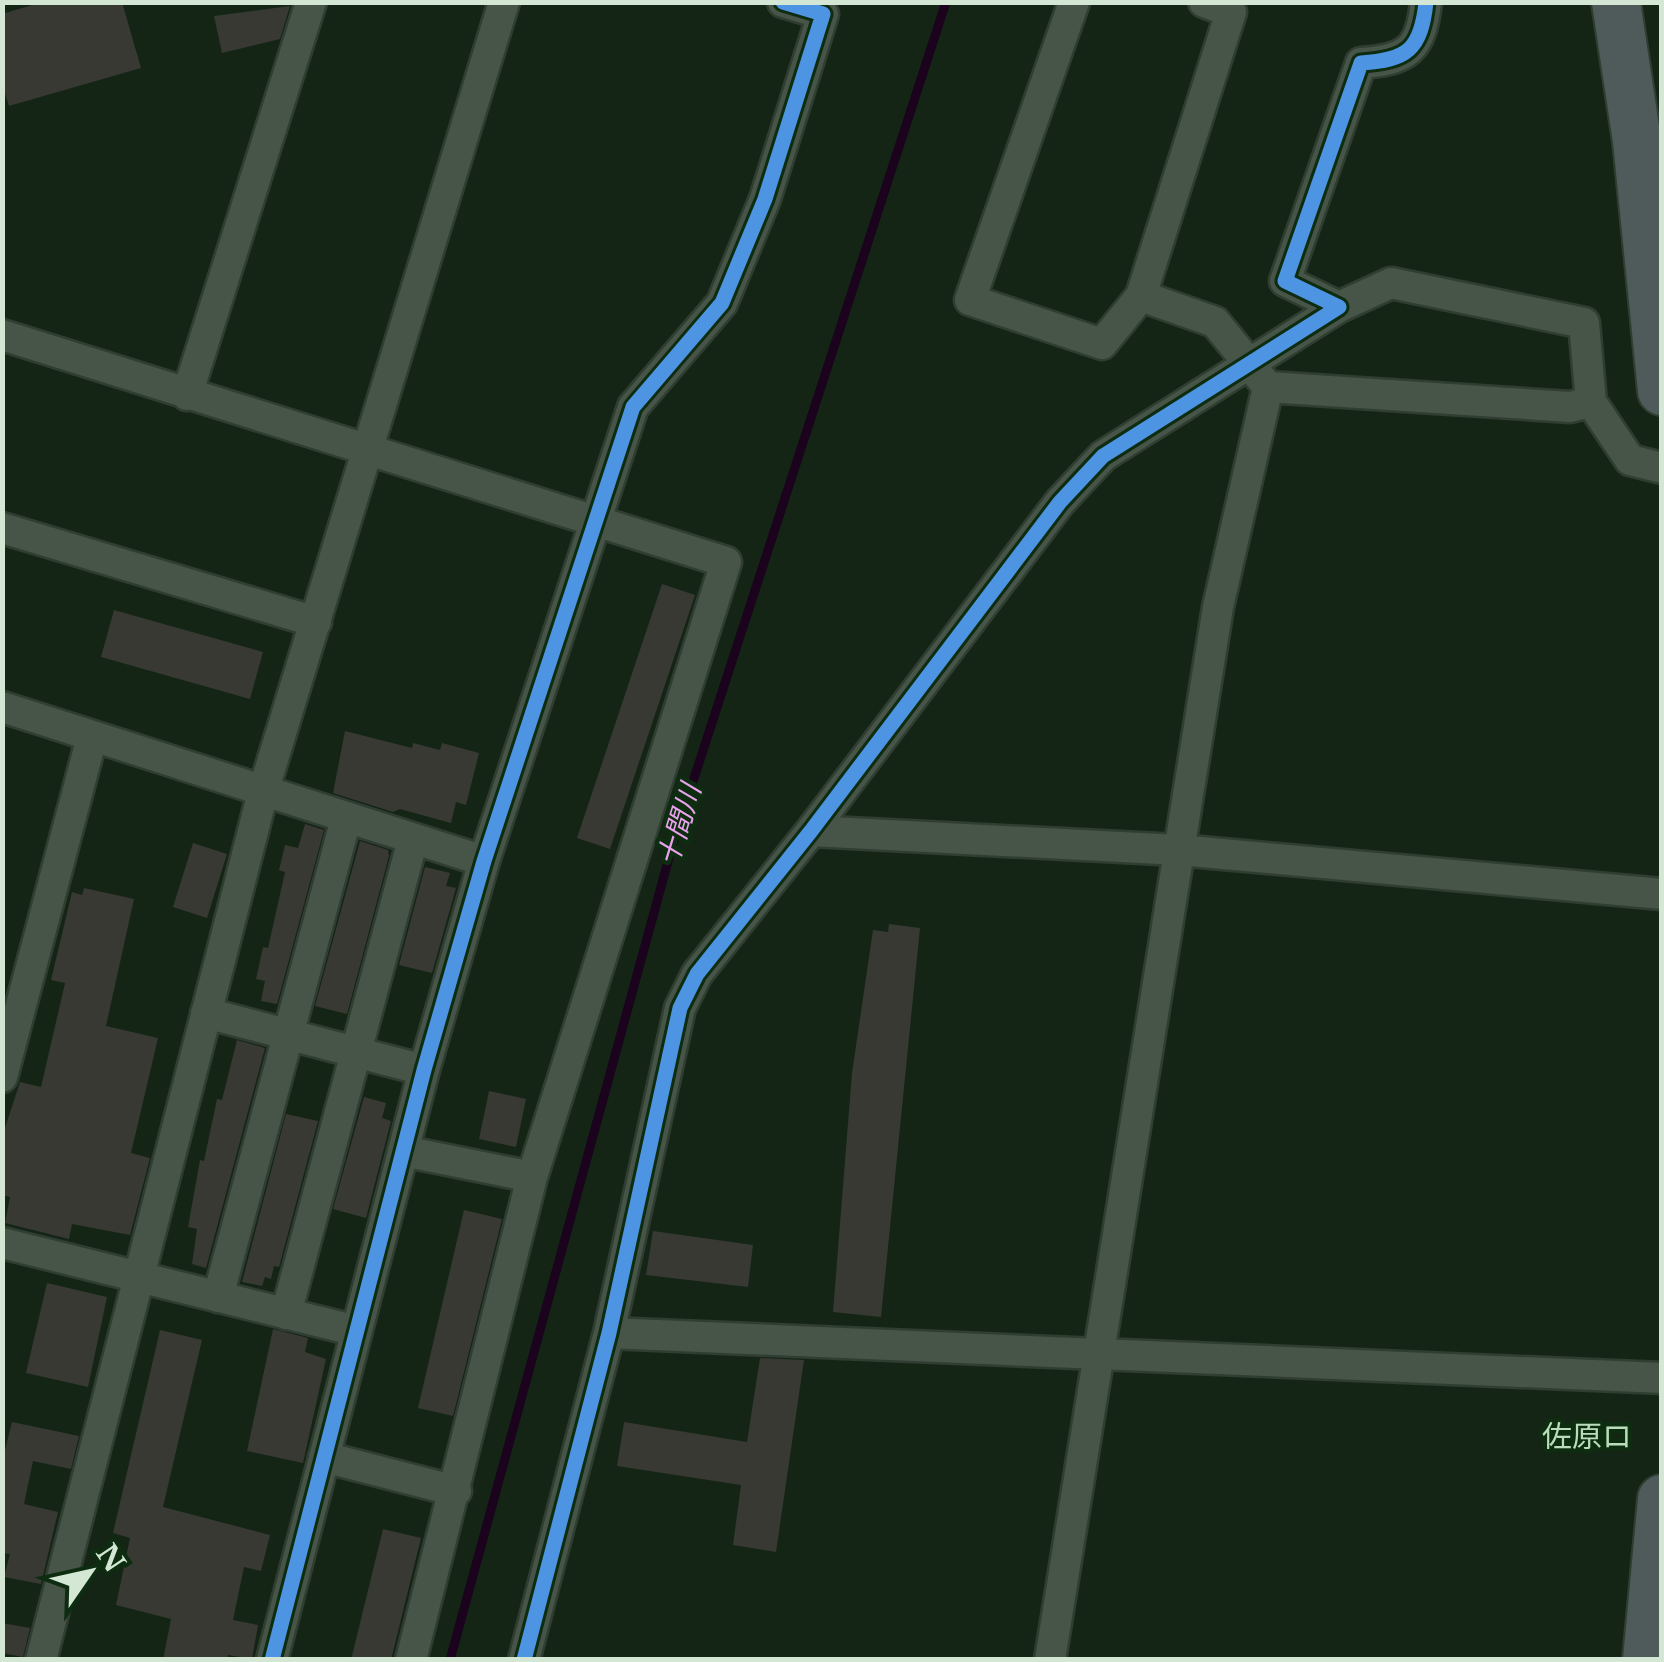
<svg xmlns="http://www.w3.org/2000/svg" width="1664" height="1662" font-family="'Libre Baskerville','Noto Sans JP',serif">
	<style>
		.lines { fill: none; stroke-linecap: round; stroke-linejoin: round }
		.stream { stroke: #1b031d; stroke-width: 9 }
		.building { fill: #383932 }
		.minor-casing { stroke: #303d31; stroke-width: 35 }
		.primary-casing { stroke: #303d31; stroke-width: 52 }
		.minor { stroke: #475448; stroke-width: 30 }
		.primary { stroke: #4f5b5a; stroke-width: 48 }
		.cycleway-casing { stroke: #0d2c10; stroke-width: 21 }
		.cycleway { stroke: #4d94e3; stroke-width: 15 }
		.labels { text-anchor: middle; stroke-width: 9; stroke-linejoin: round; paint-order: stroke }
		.water-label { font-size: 28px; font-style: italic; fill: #e9a2ec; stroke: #0d2c10 }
		.quarter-label { font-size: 30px; fill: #b9ddb9; stroke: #0d2c10 }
	</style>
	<rect width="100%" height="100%" fill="#142516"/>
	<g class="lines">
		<!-- stream -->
		<path class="stream" d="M450 1660 673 843 946 2"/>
	</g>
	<!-- building -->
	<path class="building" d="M42 2H122L141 68 9 106 2 84V14Z
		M290 6 280 39 222 53 214 16Z
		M662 584 695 595 610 849 577 838Z
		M114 610 263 652 250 699 101 657Z
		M345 731 412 748 413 743 440 750 442 743 479 753 466 805 456 802 451 823 400 809 393 812 333 793Z
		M305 824 324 830 277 1004 261 1001 265 981 256 979 263 947 268 948 285 872 279 870 285 845 298 848Z
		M360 841 388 850 389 856 347 1014 315 1006Z
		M193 843 227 854 207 918 173 907Z
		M425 867 450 873 446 886 456 888 432 973 399 965Z
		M84 888 134 899 106 1026 158 1038 131 1153 150 1158 130 1235 72 1224 69 1239 5 1223 10 1197 2 1195V1137L20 1082 41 1087 65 983 51 980 72 892 82 895Z
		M889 924 920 928 881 1317 833 1312 852 1073 873 930 888 932Z
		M237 1040 265 1048 206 1268 192 1264 197 1229 188 1227 200 1160 204 1161 217 1099 222 1100Z
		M489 1091 526 1099 516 1147 479 1139Z
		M364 1097 386 1103 382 1118 391 1121 366 1218 333 1209Z
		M286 1114 318 1121 279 1267 274 1266 271 1279 265 1277 262 1286 242 1282Z
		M464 1210 502 1219 453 1416 418 1408Z
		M653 1231 753 1245 748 1287 646 1275Z
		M47 1283 107 1297 88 1387 26 1373Z
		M273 1329 308 1338 305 1352 326 1359 303 1463 247 1451Z
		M160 1330 202 1340 163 1507 270 1535 261 1571 244 1567 233 1620 258 1625 252 1659 228 1655 227 1660H163L171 1619 116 1605 130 1538 113 1533Z
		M760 1358 804 1360 776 1552 733 1545 741 1485 617 1466 624 1422 747 1442Z
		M12 1422 79 1436 71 1469 33 1461 24 1504 58 1512 41 1584 4 1577 10 1554 2 1553V1462Z
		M383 1529 421 1538 391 1660H351Z
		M2 1623 30 1628 23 1657 2 1653Z"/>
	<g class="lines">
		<defs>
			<path id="minor" d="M1074 2 970 300 1102 344 1141 296
				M1339 307 1391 283 1584 323 1591 402 1630 460 1662 468
				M2 335 726 562 532 1177 411 1660
				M1268 387 1570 407 1591 402
				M187 395 311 2
				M2 528 316 622
				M2 707 484 861
				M811 831 1179 850 1662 894
				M206 1013 424 1070
				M2 1077 92 737
				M403 1151 532 1177
				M2 1243 357 1331
				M218 1297 346 819
				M286 1314 413 839
				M609 1333 1662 1378
				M324 1457 456 1491
				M41 1660 263 792 504 2
				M272 1660 424 1070 484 861 633 407 722 303 765 199 823 14 783 2
				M524 1660 609 1333 680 1008 697 974 811 831 1060 502 1103 456 1339 307 1285 281 1361 63C1407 60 1421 50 1426 2
				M1050 1660 1218 607 1268 387 1215 322 1141 296 1231 12 1204 2"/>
			<path id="primary" d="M1616 2 1637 141 1662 391
				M1647 1660 1662 1499"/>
		</defs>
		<!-- minor casing -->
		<use href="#minor" class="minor-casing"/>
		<!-- primary casing -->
		<use href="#primary" class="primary-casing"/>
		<!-- minor -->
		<use href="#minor" class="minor"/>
		<!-- primary -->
		<use href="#primary" class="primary"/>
		<defs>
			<path id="cycleway" d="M272 1660 424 1070 484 861 633 407 722 303 765 199 823 14 783 2
				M524 1660 609 1333 680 1008 697 974 811 831 1060 502 1103 456 1339 307 1285 281 1361 63C1407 60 1421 50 1426 2"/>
		</defs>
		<!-- cycleway casing -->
		<use href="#cycleway" class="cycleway-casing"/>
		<!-- cycleway -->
		<use href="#cycleway" class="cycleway"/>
	</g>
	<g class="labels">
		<!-- water labels -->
		<g class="water-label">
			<text transform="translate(679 825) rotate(-73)" y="10">十間川</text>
		</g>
		<!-- quarter labels -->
		<g class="quarter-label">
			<text x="1587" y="1447">佐原ロ</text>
		</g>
	</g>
	<!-- border -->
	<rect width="1664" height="1662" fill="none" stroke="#d4e7d5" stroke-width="10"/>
	<!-- north arrow -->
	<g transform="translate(90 1572) rotate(56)" stroke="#0d2c10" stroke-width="8" paint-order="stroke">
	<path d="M0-8L18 38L0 25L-18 38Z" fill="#d4e7d5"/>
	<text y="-15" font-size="28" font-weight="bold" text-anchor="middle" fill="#d4e7d5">N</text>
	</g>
</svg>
